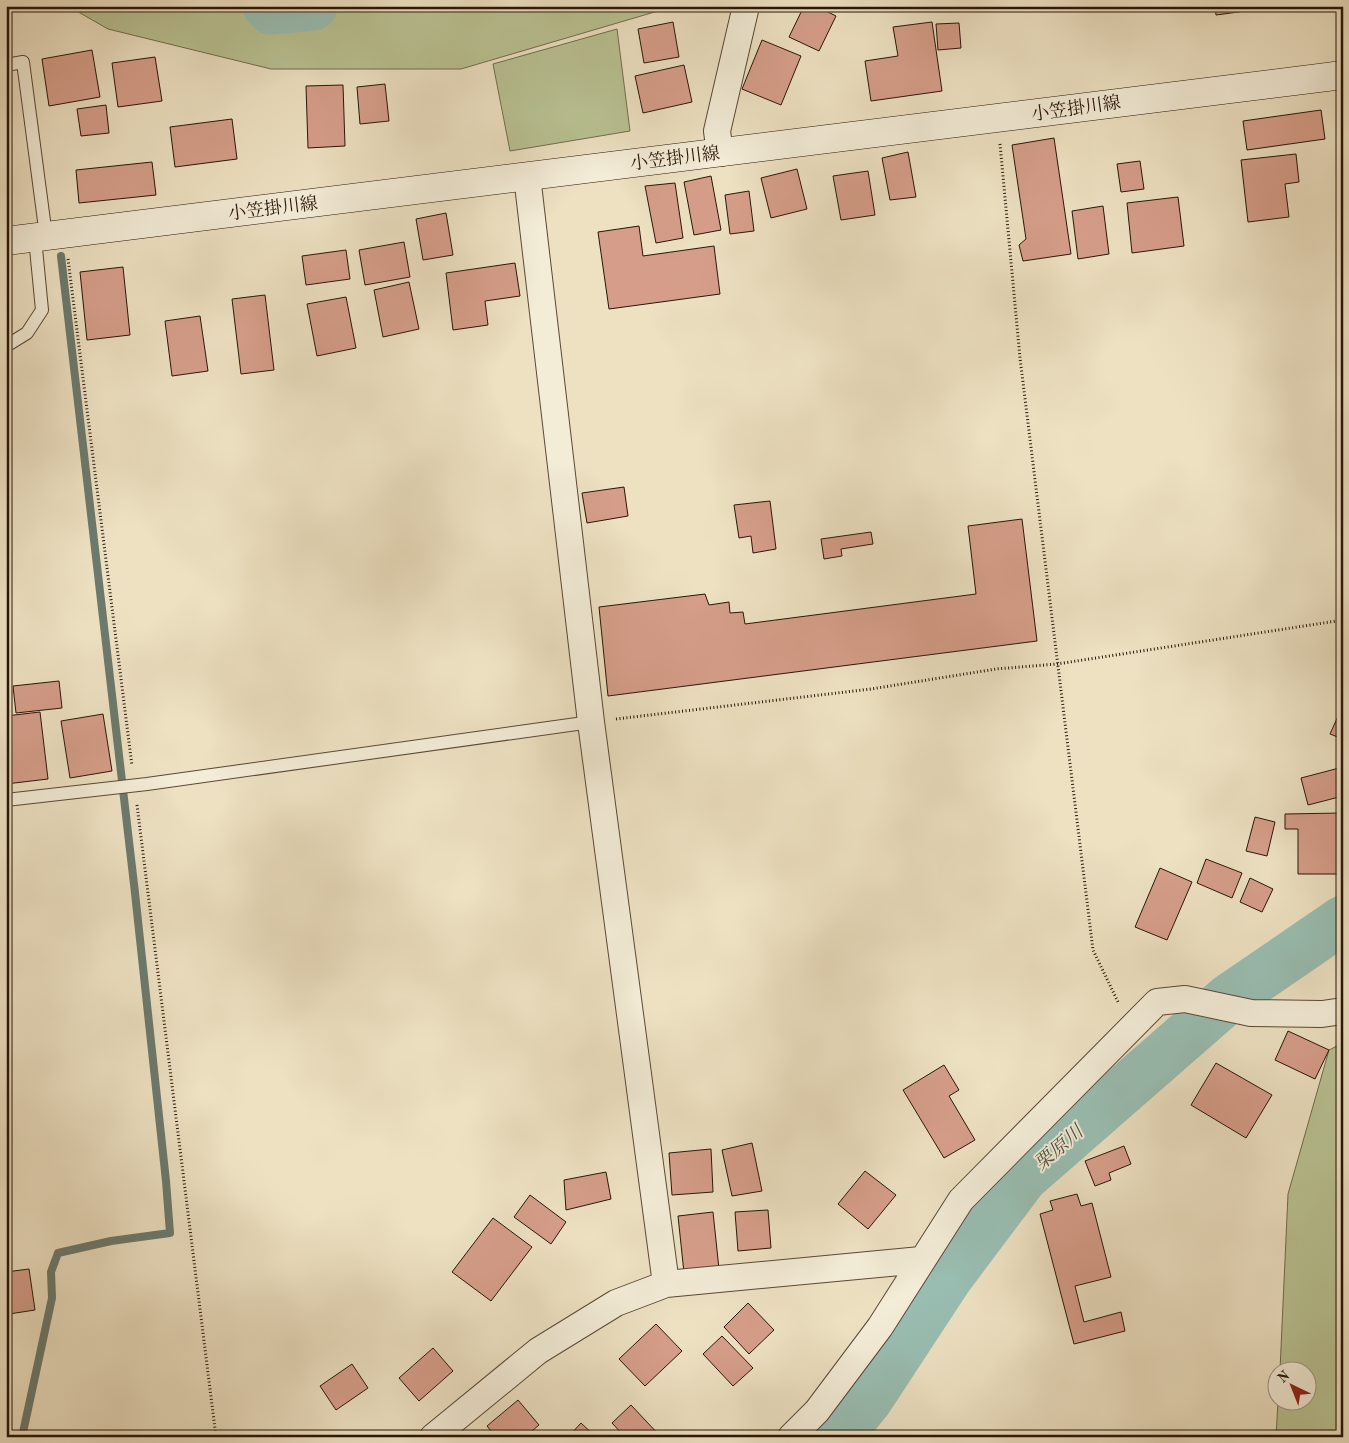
<svg xmlns="http://www.w3.org/2000/svg" width="1349" height="1443" font-family="'Old Standard TT','Noto Serif JP',serif">
	<style>
		.green { fill: #b9c293; stroke: #716c4e }
		.lines { fill: none; stroke-linecap: round; stroke-linejoin: round }
		.stream { stroke: #6c7a6e; stroke-width: 8 }
		.river { stroke: #99beb2; stroke-width: 49 }
		.building { fill: #d69e8a; stroke: #291508 }
		.lane-casing { stroke: #5a4836; stroke-width: 14 }
		.street-casing { stroke: #5a4836; stroke-width: 28 }
		.secondary-casing { stroke: #291508; stroke-width: 29 }
		.path { stroke: #291508; stroke-width: 3; stroke-dasharray: 1 2.5; stroke-linecap: butt }
		.lane { stroke: #f3ecd7; stroke-width: 12 }
		.street { stroke: #f3ecd7; stroke-width: 26 }
		.secondary { stroke: #f3ecd7; stroke-width: 28 }
		.labels { text-anchor: middle; stroke-width: 4; stroke-linejoin: round; paint-order: stroke }
		.street-label { font-size: 18px; fill: #291508; stroke: #f3ecd7 }
		.water-label { font-size: 19px; font-style: italic; fill: #505044; stroke: #f3ecd7 }
	</style>
	<rect width="100%" height="100%" fill="#ede1c2"/>
	<filter id="stains"><feTurbulence type="fractalNoise" baseFrequency=".004" numOctaves="4"/><feColorMatrix values="0 0 0 0 .2 0 0 0 0 .09 0 0 0 0 .02 0 0 0 .5 -.17"/></filter>
	<radialGradient id="worn" r=".72"><stop offset=".6" stop-color="#630" stop-opacity="0"/><stop offset="1" stop-color="#630" stop-opacity=".3"/></radialGradient>
	<!-- green -->
	<path class="green" d="M68 6H675L461 69H271L108 29Z
		M617 29 630 131 510 151 493 64Z
		M1343 1043V1437H1276L1278 1401 1306 1400V1370H1280L1288 1194 1329 1050Z"/>
	<g class="lines">
		<!-- stream -->
		<path class="stream" d="M22 1437 52 1298 51 1272 58 1253 111 1241 170 1233 166 1181 135 893 61 256"/>
		<!-- river -->
		<path class="river" d="M267 6 271 10 313 6
			M838 1437 868 1400 948 1278 1023 1178 1229 998 1343 920"/>
	</g>
	<!-- building -->
	<path class="building" d="M804 6H816L836 16 819 51 789 37Z
		M894 6H927L894 9Z
		M1055 6H1075L1055 9Z
		M1215 6H1283L1216 15Z
		M673 22 679 57 644 63 638 29Z
		M932 22 942 91 871 101 865 61 898 56 893 27Z
		M959 23 961 48 938 50 936 24Z
		M762 40 801 56 781 105 742 89Z
		M92 50 100 97 49 106 42 59Z
		M155 57 162 101 118 107 112 63Z
		M684 65 692 102 643 113 635 76Z
		M385 84 389 121 360 124 357 87Z
		M343 85 345 146 308 148 306 86Z
		M106 105 109 133 81 136 77 109Z
		M1321 110 1325 139 1247 150 1243 121Z
		M232 119 237 159 175 167 170 127Z
		M1054 138 1071 254 1023 261 1019 245 1026 239 1012 145Z
		M908 152 916 197 890 200 882 158Z
		M1296 154 1299 182 1285 184 1289 217 1248 222 1241 160Z
		M1140 161 1144 189 1121 192 1117 164Z
		M152 162 156 195 79 203 76 170Z
		M797 169 807 209 771 218 761 178Z
		M868 171 875 215 841 220 833 176Z
		M711 176 721 230 694 235 684 182Z
		M675 183 683 238 656 243 645 186Z
		M749 191 754 231 730 234 725 195Z
		M1178 197 1184 246 1132 253 1127 203Z
		M1103 206 1109 254 1078 259 1072 211Z
		M446 213 453 255 423 260 416 219Z
		M639 226 643 256 714 246 720 294 609 309 598 232Z
		M404 242 410 277 365 285 359 250Z
		M346 250 350 279 306 285 302 256Z
		M515 263 520 296 485 301 488 325 453 330 446 273Z
		M123 267 130 335 87 340 80 272Z
		M409 282 419 329 383 337 374 290Z
		M265 295 274 370 241 374 232 299Z
		M346 297 356 348 317 356 307 304Z
		M200 316 208 371 172 376 165 321Z
		M624 487 628 516 587 523 582 493Z
		M770 501 776 549 753 553 751 536 739 538 734 505Z
		M1022 519 1037 641 608 696 599 607 705 594 709 605 729 602 730 613 743 612 745 624 976 594 968 526Z
		M871 532 873 544 841 549 842 556 824 559 821 539Z
		M59 681 62 708 16 713 13 686Z
		M1343 705V739L1330 734Z
		M40 712 48 779 6 784V716Z
		M103 714 112 771 70 778 61 721Z
		M1343 767V796L1308 805 1301 778Z
		M1341 813V874H1298V829H1285V814Z
		M1255 817 1275 822 1267 856 1246 851Z
		M1206 859 1242 873 1232 898 1197 883Z
		M1160 868 1192 882 1167 940 1135 927Z
		M1250 878 1273 889 1262 912 1240 902Z
		M1288 1031 1329 1050 1315 1079 1275 1060Z
		M1216 1063 1272 1095 1246 1138 1191 1105Z
		M944 1065 959 1090 949 1096 975 1140 944 1158 903 1090Z
		M752 1143 762 1191 732 1196 722 1150Z
		M1124 1146 1131 1164 1109 1173 1111 1180 1095 1186 1085 1161Z
		M711 1149 713 1192 672 1195 669 1153Z
		M865 1171 896 1195 868 1229 838 1204Z
		M606 1172 611 1199 566 1210 564 1180Z
		M1077 1194 1081 1206 1092 1203 1111 1277 1075 1286 1084 1322 1121 1312 1125 1331 1074 1344 1040 1214 1053 1210 1050 1201Z
		M530 1195 566 1222 551 1244 514 1217Z
		M768 1210 771 1248 738 1251 735 1212Z
		M713 1212 719 1269 684 1273 678 1216Z
		M493 1218 532 1247 491 1301 452 1272Z
		M29 1269 35 1310 9 1314 6 1272Z
		M748 1303 774 1330 749 1354 724 1327Z
		M656 1324 682 1351 645 1386 619 1359Z
		M722 1336 753 1368 733 1386 703 1354Z
		M433 1348 453 1371 419 1401 399 1378Z
		M352 1364 368 1388 336 1410 320 1386Z
		M518 1400 539 1425 525 1437H496L487 1426Z
		M631 1405 661 1437H625L612 1423Z
		M581 1423 596 1437H568Z"/>
	<g class="lines">
		<defs>
			<path id="lane" d="M6 65 23 62 46 236
				M6 346 27 333 42 310 35 238
				M6 800 147 784 591 722"/>
			<path id="street" d="M720 153 717 131 746 6
				M527 176 591 722 666 1284
				M433 1437 538 1351 616 1303 666 1284 921 1260
				M791 1437 817 1411 880 1327 961 1200 1157 1002 1185 999 1251 1013 1322 1014 1343 1011"/>
			<path id="secondary" d="M6 241 1343 75"/>
		</defs>
		<!-- lane casing -->
		<use href="#lane" class="lane-casing"/>
		<!-- street casing -->
		<use href="#street" class="street-casing"/>
		<!-- secondary casing -->
		<use href="#secondary" class="secondary-casing"/>
		<!-- path -->
		<path class="path" d="M1000 144 1020 358 1093 950 1119 1004
			M68 259 132 766
			M616 719 871 689 996 669 1057 664 1343 620
			M137 805 216 1437"/>
		<!-- lane -->
		<use href="#lane" class="lane"/>
		<!-- street -->
		<use href="#street" class="street"/>
		<!-- secondary -->
		<use href="#secondary" class="secondary"/>
	</g>
	<g class="labels">
		<!-- street labels -->
		<g class="street-label">
			<text transform="translate(1076 108) rotate(-8)" y="6">小笠掛川線</text>
			<text transform="translate(675 158) rotate(-7)" y="6">小笠掛川線</text>
			<text transform="translate(273 208) rotate(-7)" y="6">小笠掛川線</text>
		</g>
		<!-- water labels -->
		<g class="water-label">
			<text transform="translate(1058 1147) rotate(-41)" y="7">栗原川</text>
		</g>
	</g>
	<!-- margin -->
	<rect width="1349" height="1443" fill="none" stroke="#ede1c2" stroke-width="25"/>
	<rect x="8" y="8" width="1334" height="1428" fill="none" stroke="#291508" stroke-width="2.5"/>
	<rect x="12" y="12" width="1324" height="1418" fill="none" stroke="#291508"/>
	<!-- north arrow -->
	<g transform="translate(1292 1386) rotate(317)"><circle r="24" fill="#f3ecd7" stroke="#a29684"/>
	<path d="M0-4L9 19L0 12L-9 19Z" fill="#8f2418"/>
	<text y="-8" font-size="14" font-weight="bold" text-anchor="middle" fill="#291508">N</text>
	</g>
	<rect width="100%" height="100%" filter="url(#stains)"/>
	<rect width="100%" height="100%" fill="url(#worn)"/>
</svg>
